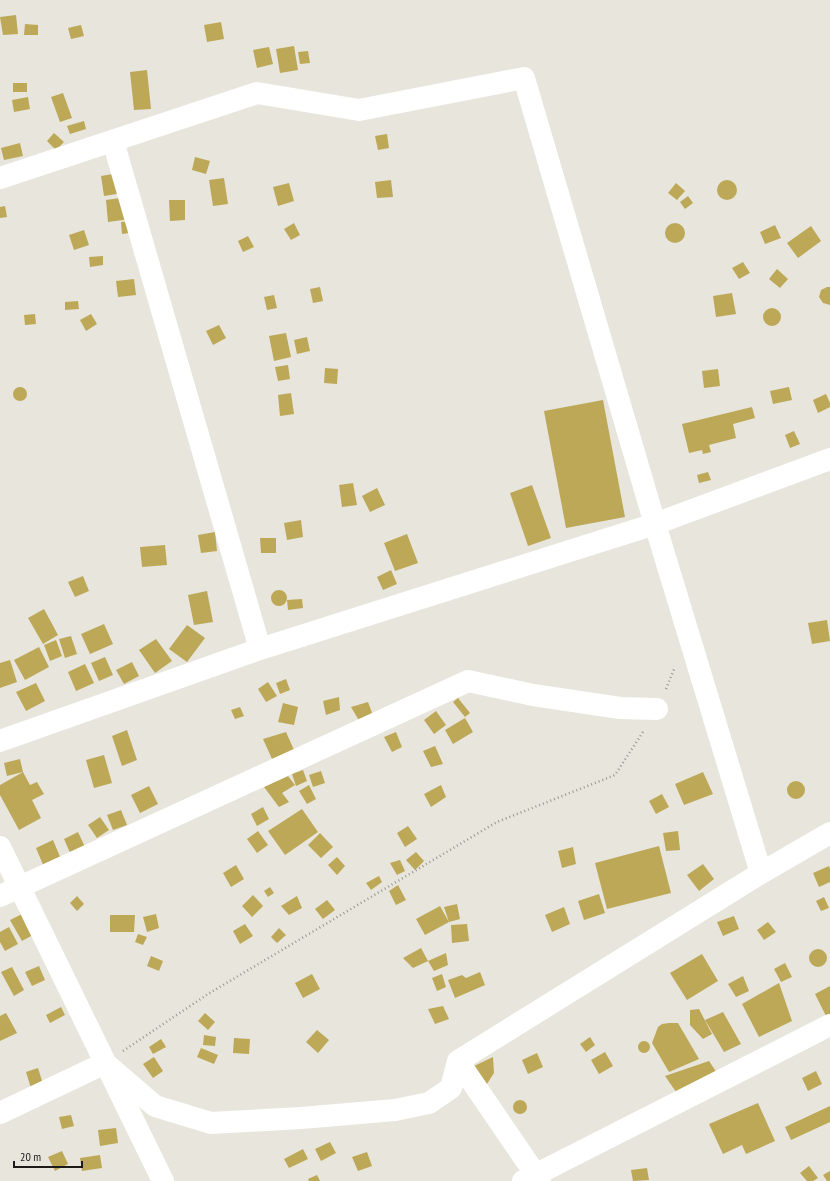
<svg xmlns="http://www.w3.org/2000/svg" width="830" height="1181" font-family="'PT Sans Narrow',sans-serif">
	<style>
		.building { fill: #bda857 }
		.lines { fill: none; stroke-linecap: round; stroke-linejoin: round }
		.path { stroke: #999790; stroke-width: 2.5; stroke-dasharray: 1 3; stroke-linecap: butt }
		.minor { stroke: #fff; stroke-width: 22 }
	</style>
	<rect width="100%" height="100%" fill="#e7e5dc"/>
	<!-- building -->
	<path class="building" d="M16 15 18 34 3 35 0 17Z
		M221 22 224 39 207 42 204 25Z
		M25 24 38 25V35H24Z
		M81 25 84 36 71 39 68 28Z
		M294 46 298 70 280 73 276 49Z
		M269 47 273 64 257 68 253 50Z
		M308 51 310 63 300 64 298 52Z
		M147 70 151 109 134 110 130 72Z
		M13 83H27V92H13Z
		M63 93 72 118 60 122 51 97Z
		M28 97 30 109 14 112 12 100Z
		M84 121 86 129 70 134 67 126Z
		M54 133 64 142 56 150 47 141Z
		M387 134 389 148 378 150 375 136Z
		M20 143 23 156 4 160 1 148Z
		M195 157 210 161 206 174 192 170Z
		M119 173 123 193 104 196 101 176Z
		M224 178 228 204 213 206 209 180Z
		M391 180 393 197 377 198 375 182Z
		M717 190a10 10 0 1 1 20 0a10 10 0 1 1-20 0Z
		M289 183 294 201 278 206 273 187Z
		M676 183 685 191 677 200 668 193Z
		M688 196 693 203 685 209 680 202Z
		M127 197 130 219 108 222 106 200Z
		M169 200H185V220L170 221Z
		M5 206 7 217 0 218V207Z
		M134 221 136 232 122 234 121 222Z
		M294 223 300 235 291 240 284 229Z
		M665 233a10 10 0 1 1 20 0a10 10 0 1 1-20 0Z
		M775 225 781 238 765 244 760 232Z
		M811 226 821 241 798 258 787 243Z
		M84 230 89 245 74 250 69 235Z
		M248 236 254 247 243 252 238 241Z
		M103 256V265L90 267 89 257Z
		M743 262 750 273 739 279 732 268Z
		M777 269 788 279 780 288 769 279Z
		M134 279 136 295 118 297 116 281Z
		M320 287 323 301 313 303 310 289Z
		M827 287H830V305L823 303 819 297 821 290Z
		M732 293 736 314 716 317 713 296Z
		M274 295 277 308 267 310 264 297Z
		M78 301 79 309 65 310V302Z
		M763 317a9 9 0 1 1 18 0a9 9 0 1 1-18 0Z
		M35 314 36 324 25 325 24 315Z
		M91 314 97 324 86 331 80 320Z
		M219 325 226 338 213 345 206 331Z
		M286 333 291 357 274 361 269 336Z
		M307 337 310 351 297 354 294 340Z
		M288 365 290 379 278 381 275 367Z
		M325 368 338 369 337 384 324 383Z
		M718 369 720 386 704 388 702 371Z
		M13 394a7 7 0 1 1 14 0a7 7 0 1 1-14 0Z
		M789 387 792 400 773 404 770 391Z
		M291 393 294 414 280 416 278 395Z
		M826 394 830 403V407L818 413 813 400Z
		M603 400 625 517 566 528 544 411Z
		M752 407 755 418 733 424 736 438 709 445 711 452 703 454 702 450 689 453 682 424Z
		M794 431 800 444 790 448 785 435Z
		M708 472 711 480 699 483 697 475Z
		M353 483 357 505 342 507 339 485Z
		M532 485 551 538 528 546 510 493Z
		M377 488 385 505 370 512 362 496Z
		M301 520 303 537 287 540 284 523Z
		M215 532 217 551 201 553 198 535Z
		M407 534 418 563 395 571 384 543Z
		M260 538H276V553H261Z
		M165 545 167 565 142 567 140 547Z
		M391 570 397 584 383 590 377 577Z
		M83 576 89 591 75 597 68 582Z
		M271 598a8 8 0 1 1 16 0a8 8 0 1 1-16 0Z
		M207 591 213 622 194 625 188 595Z
		M302 599 303 608 288 610 287 600Z
		M44 609 58 635 43 644 28 618Z
		M827 620 830 641 812 644 808 623Z
		M104 624 113 644 90 654 81 634Z
		M187 625 205 638 187 662 169 649Z
		M71 636 77 654 65 658 59 639Z
		M156 639 172 661 155 673 139 650Z
		M56 640 62 656 50 661 44 645Z
		M39 647 49 667 25 680 14 660Z
		M105 657 113 675 99 681 91 663Z
		M10 660 17 682 0 688V663Z
		M132 662 139 676 124 684 116 670Z
		M85 664 94 683 76 691 68 672Z
		M286 679 290 690 280 694 276 683Z
		M268 682 277 696 266 702 258 689Z
		M36 683 45 701 26 711 16 692Z
		M339 697 340 710 326 715 323 701Z
		M458 698 470 713 465 717 453 702Z
		M368 702 374 718 361 724 351 707Z
		M283 703 298 707 294 725 278 722Z
		M240 707 244 716 235 719 231 710Z
		M436 711 446 725 434 734 424 720Z
		M465 718 473 732 453 744 445 730Z
		M127 730 137 760 122 766 112 736Z
		M286 732 294 750 272 759 263 739Z
		M396 732 402 747 392 752 384 737Z
		M435 746 443 764 431 767 423 751Z
		M104 755 112 783 94 788 86 760Z
		M20 759 23 772 7 776 4 763Z
		M303 770 307 781 296 786 292 774Z
		M321 771 325 783 313 787 309 775Z
		M23 772 30 785 37 782 44 794 32 800 41 818 19 830 0 795V785Z
		M703 772 713 794 684 805 675 784Z
		M288 776 295 785 282 793 289 802 279 807 264 787Z
		M787 790a9 9 0 1 1 18 0a9 9 0 1 1-18 0Z
		M309 785 316 799 307 804 299 791Z
		M441 785 446 797 431 807 424 794Z
		M149 786 158 804 140 813 131 795Z
		M662 794 669 807 656 814 649 801Z
		M263 807 269 819 257 826 251 814Z
		M302 809 318 832 285 855 268 831Z
		M121 810 127 825 113 830 107 815Z
		M100 817 109 830 97 838 88 825Z
		M408 826 417 839 405 847 397 833Z
		M258 831 268 845 257 853 247 839Z
		M678 831 680 850 666 851 663 833Z
		M78 832 86 849 71 855 64 839Z
		M320 833 333 847 321 858 308 845Z
		M53 840 61 859 44 867 36 848Z
		M659 846 671 893 607 909 595 863Z
		M573 847 576 864 562 868 558 851Z
		M416 852 424 861 415 870 406 860Z
		M337 857 345 866 337 875 328 865Z
		M400 860 405 871 397 875 390 863Z
		M703 864 714 879 699 891 687 875Z
		M236 865 244 879 231 887 223 873Z
		M829 866 830 869V882L819 887 813 873Z
		M379 876 382 882 371 890 366 883Z
		M398 885 406 900 396 905 389 891Z
		M270 887 274 893 268 897 264 891Z
		M599 894 605 913 584 920 578 901Z
		M253 895 263 906 252 917 242 906Z
		M77 896 84 904 77 911 70 903Z
		M297 896 302 908 289 915 281 906Z
		M824 897 829 908 821 911 816 901Z
		M327 900 335 910 323 919 315 909Z
		M457 904 460 919 449 922 425 935 416 919 440 906 449 922 444 907Z
		M564 907 570 924 552 932 545 915Z
		M22 914 33 935 22 941 10 920Z
		M156 914 159 928 147 932 143 917Z
		M110 915H135L134 932H110Z
		M734 916 739 929 723 936 717 922Z
		M768 922 776 932 764 940 757 930Z
		M245 924 253 936 240 944 233 931Z
		M467 924 469 941 452 943 451 925Z
		M9 927 18 944 5 951 0 942V932Z
		M279 928 286 935 277 943 271 937Z
		M138 934 147 937 143 945 135 942Z
		M421 948 428 961 413 968 403 958Z
		M809 958a9 9 0 1 1 18 0a9 9 0 1 1-18 0Z
		M446 953 448 965 434 971 428 961Z
		M702 954 718 981 687 1000 670 973Z
		M151 956 163 961 159 971 147 966Z
		M785 963 792 977 781 982 774 969Z
		M39 966 45 980 32 986 25 972Z
		M12 967 24 990 14 996 1 972Z
		M480 972 485 985 455 998 448 980 462 975 466 978Z
		M312 974 320 989 303 998 295 983Z
		M442 974 446 987 437 991 432 978Z
		M743 976 749 991 736 997 728 984Z
		M779 983 792 1021 759 1037 742 1004Z
		M830 986V1016L827 1018 815 994Z
		M443 1006 449 1019 435 1024 428 1009Z
		M61 1007 65 1015 50 1023 46 1015Z
		M699 1009 712 1034 703 1039 690 1025V1010Z
		M723 1012 741 1044 724 1052 705 1020Z
		M6 1013 17 1033 0 1041V1016Z
		M205 1013 215 1022 208 1030 198 1021Z
		M669 1023H678L699 1059 669 1072 652 1043 658 1027 662 1024Z
		M317 1030 329 1040 318 1053 306 1042Z
		M204 1035 216 1037 215 1046 203 1045Z
		M590 1037 595 1045 586 1052 580 1044Z
		M234 1038 250 1039 249 1054 233 1053Z
		M161 1039 166 1047 153 1054 149 1047Z
		M638 1047a6 6 0 1 1 12 0a6 6 0 1 1-12 0Z
		M201 1048 218 1055 214 1064 197 1057Z
		M605 1052 613 1066 599 1074 591 1060Z
		M537 1053 543 1067 528 1074 522 1060Z
		M154 1057 163 1071 153 1078 143 1064Z
		M493 1057 494 1073 485 1087 472 1067Z
		M709 1061 721 1079 681 1099 665 1076Z
		M38 1068 43 1084 31 1088 26 1072Z
		M816 1071 822 1084 808 1091 802 1078Z
		M513 1107a7 7 0 1 1 14 0a7 7 0 1 1-14 0Z
		M758 1103 775 1141 746 1154 742 1145 723 1154 709 1124Z
		M830 1106V1122L791 1140 785 1127Z
		M71 1115 74 1126 62 1129 59 1117Z
		M116 1128 118 1143 100 1146 98 1130Z
		M330 1142 336 1153 321 1161 315 1149Z
		M303 1149 308 1159 289 1168 284 1159Z
		M62 1151 68 1164 55 1171 48 1157Z
		M367 1152 372 1166 358 1171 352 1157Z
		M100 1155 102 1168 82 1171 80 1158Z
		M809 1166 818 1178 813 1181H807L800 1173Z
		M647 1168 649 1180 633 1181 631 1170Z
		M830 1171V1181H827L823 1175Z
		M317 1175 320 1181H309L308 1179Z"/>
	<g class="lines">
		<!-- path -->
		<path class="path" d="M666 689 675 667
			M123 1051 208 994 497 822 615 775 643 732"/>
		<!-- minor -->
		<path class="minor" d="M113 141 260 649
			M0 178 257 93 359 110 524 78 655 524 761 873
			M0 741 260 649 655 524 830 459
			M0 847 163 1181
			M0 896 468 681 533 695 620 708 657 709
			M458 1061 540 1181
			M0 1113 105 1063 155 1106 211 1123 301 1118 395 1110 429 1103 451 1088 458 1061 761 873 830 833
			M523 1181 830 1025"/>
	</g>
	<!-- scale -->
	<path d="M14 1161v6h68v-6" fill="none" stroke="#1c1b18" stroke-width="2"/>
	<text x="20" y="1161" font-size="12" fill="#1c1b18" stroke="#e7e5dc" stroke-width="3" paint-order="stroke">20 m</text>
</svg>
